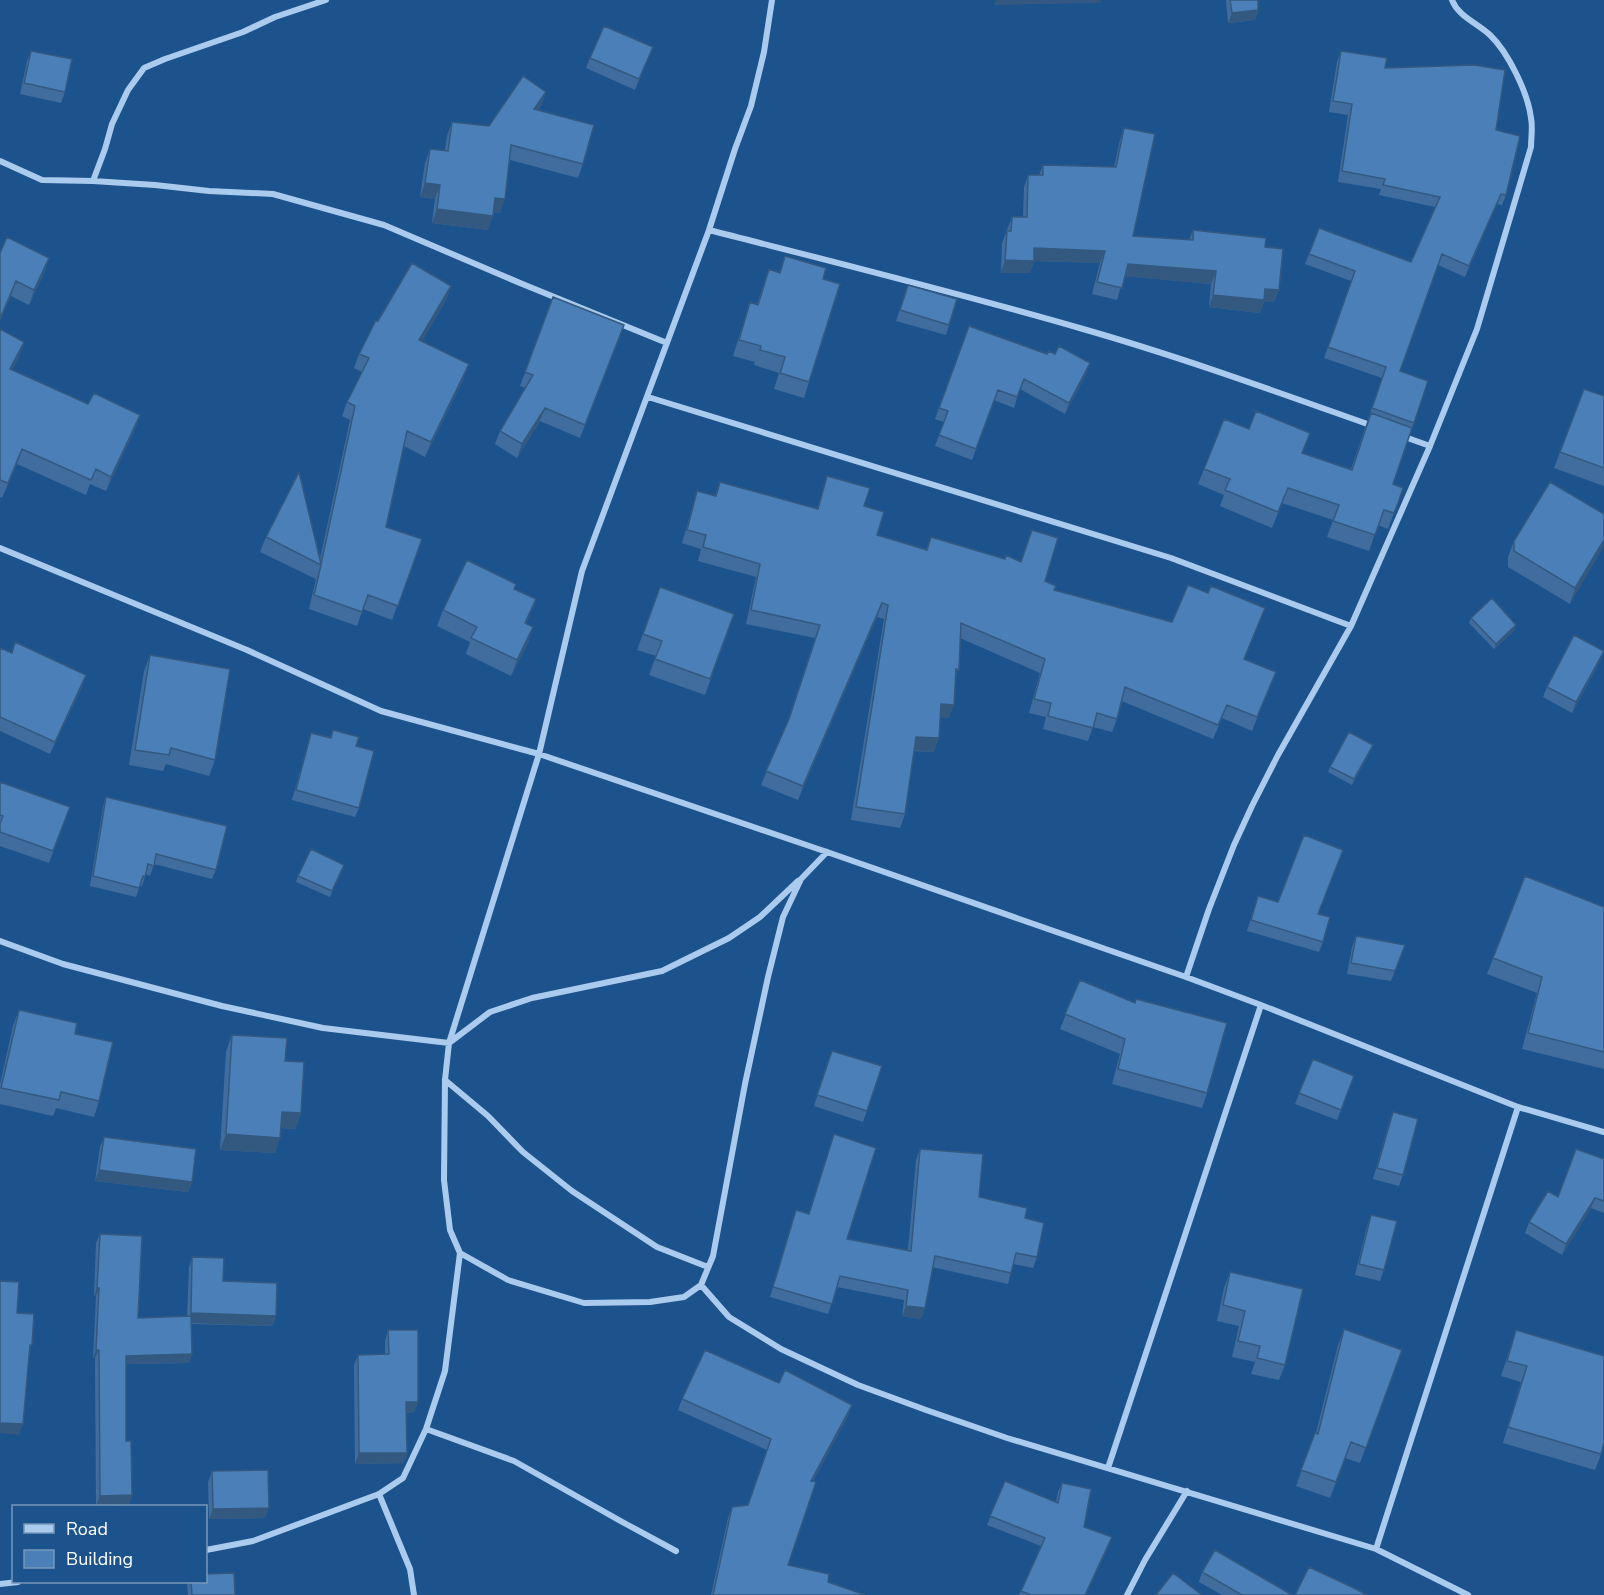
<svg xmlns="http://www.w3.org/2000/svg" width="1604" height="1595" font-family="'Nunito Sans',sans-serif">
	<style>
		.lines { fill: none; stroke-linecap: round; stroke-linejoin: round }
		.minor { stroke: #aacbed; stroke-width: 6 }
		.wall { fill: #406d9d }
		.shaded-wall { fill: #345980 }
		.building { fill: #4a7fb7; stroke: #345980; stroke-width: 1.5 }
	</style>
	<rect width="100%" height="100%" fill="#1d538d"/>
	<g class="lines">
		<!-- minor -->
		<path class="minor" d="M772 0 764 52 751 106 735 149 709 230 582 571 539 754 449 1043 445 1080 444 1180 450 1230 460 1253 508 1280 584 1303 650 1302 684 1297 701 1285 713 1256 745 1084 768 977 783 917 801 879 827 852
			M0 161 42 180 93 181 155 185 209 191 273 194 384 225 520 283 667 343
			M93 181 105 149 112 124 128 90 144 68 165 59 243 32 275 17 326 0
			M709 230C834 262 959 293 1083 329 1181 357 1277 392 1373 426
			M648 397 1171 558 1351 626
			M1402 436 1430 446
			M0 548 247 650 381 711 539 754 827 852 1186 977 1261 1005 1518 1107 1604 1132
			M0 941 63 964 222 1006 323 1028 449 1043 490 1012 532 998 662 971 729 938 760 917 798 881
			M1186 977 1209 909 1234 845 1252 806 1278 755 1351 626 1430 446 1477 329 1531 147C1531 138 1533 127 1531 118 1528 93 1508 52 1490 35 1477 23 1458 16 1452 0
			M445 1080 488 1116 523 1152 572 1191 657 1247 708 1267
			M701 1285 729 1317 781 1349 858 1385 926 1410 1007 1438 1376 1549 1468 1595
			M426 1429 514 1461 626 1524 676 1551
			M1108 1468 1261 1005
			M379 1494 410 1569 414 1595
			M1376 1549 1518 1107
			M206 1550 253 1541 379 1494 403 1478 426 1429 445 1371 460 1253
			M0 1584 18 1582
			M1127 1595 1145 1560 1187 1491"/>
	</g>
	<!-- wall -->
	<path class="wall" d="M1226 0H1258V10L1255 20 1228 23Z
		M653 47 635 90 586 68 590 58Z
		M31 51 65 92 61 103 20 94 27 61Z
		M1341 51 1385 68 1496 130 1506 195 1502 205 1497 204 1465 277 1438 265 1400 371 1428 381 1393 484 1403 488 1388 529 1378 525 1369 551 1327 537 1333 520 1282 503 1272 528 1220 506 1224 495 1198 484 1204 469 1303 453 1351 469 1382 378 1324 358 1351 281 1305 264 1319 228 1411 262 1435 207 1379 195 1381 189 1338 182 1348 115 1329 112 1337 62Z
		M546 92 541 106 538 110 583 164 578 178 510 160 500 213 493 212 488 230 432 223 435 199 420 197 425 163 430 149 445 151 447 136 452 122 489 126Z
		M1124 128 1133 236 1189 240 1193 230 1265 247 1279 290 1274 302H1264L1260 313 1209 307 1211 284 1124 276 1117 300 1092 294 1100 263 1034 261 1030 273H1001L1002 243 1012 217H1023L1024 187 1028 175H1039L1043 165 1114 167 1120 140Z
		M0 253 49 258 44 273 29 305 11 296 0 321Z
		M785 256 823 279 809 382 804 398 774 389 779 373 754 365 755 362 733 356 750 302 757 304 769 269 779 273Z
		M908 285 949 325 946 335 896 321Z
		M451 286 446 300 422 341 464 378 425 457 404 446 386 527 422 539 392 620 363 609 357 626 309 609 316 579 260 552 266 537 320 559 350 420 342 416 347 402 362 372 354 368 359 354 378 321Z
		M553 297 624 325 580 438 540 421 517 458 495 444 500 431 526 388 520 386Z
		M969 326 1047 354H1055L1090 363 1086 374 1065 414 1020 389 1014 408 994 400 972 460 935 446 944 422 935 419Z
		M0 330 19 357 12 370 88 404 140 415 135 429 106 491 90 484 86 495 17 464 2 498 0 497Z
		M1584 389 1604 396V486L1554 468Z
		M827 476 864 506 877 535 926 549 931 537 1005 559 1021 561 1032 530 1045 581 1054 590 1172 622 1208 593 1265 608 1244 659 1276 672 1252 731 1222 718 1213 739 1122 701 1117 719 1112 732 1093 727 1088 741 1043 729 1046 717 1029 713 1040 673 960 638 956 678 949 718H940L934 752 914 751 905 814 900 828 851 820 884 619 877 617 798 800 761 785 787 723 815 638 746 624 756 577 698 561 701 549 682 543 693 505 697 491 715 496 720 482 817 509Z
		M1604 514 1570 604 1508 567V557L1514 541Z
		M660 587 734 614 705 695 649 675 656 656 637 650Z
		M515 589 536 599 526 624 533 627 528 643 511 676 466 654 470 642 437 626 443 610Z
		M1471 618 1514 631 1494 649 1469 623Z
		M15 642 86 675 82 687 50 754 0 731V648L11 653Z
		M150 655 215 760 209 776 166 764 163 771 129 765 144 671Z
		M1600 661 1572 713 1543 697 1547 687Z
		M333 730 356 746 359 808 355 817 292 800 311 733 330 737Z
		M1371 750 1352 785 1328 772 1330 767Z
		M0 782 70 807 49 863 0 846Z
		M106 797 216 870 212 879 154 864 150 876 146 874 142 886H140L136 897 90 886 103 807Z
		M342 870 330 897 296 882 298 876Z
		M1525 876 1604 907V1069L1522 1049 1537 993 1487 974Z
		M1258 896 1319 914 1323 942 1319 952 1247 931Z
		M1356 936 1405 945 1391 981 1347 974 1352 947Z
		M1080 980 1207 1093 1202 1108 1112 1084 1120 1054 1060 1029Z
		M19 1010 99 1101 94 1117 56 1108 53 1116 0 1104V1084L13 1026Z
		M232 1035 285 1061 301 1113 295 1129 281 1128 275 1153 220 1150 226 1051Z
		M832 1051 867 1111 863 1122 814 1106Z
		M1313 1059 1354 1076 1337 1120 1295 1104Z
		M1393 1112 1403 1175 1399 1186 1373 1179 1389 1123Z
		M104 1137 192 1182 188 1192 95 1181 100 1147Z
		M920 1149 979 1197 1025 1218 1037 1257 1033 1268 1013 1264 1008 1284 932 1267 921 1319 902 1316 904 1300 837 1287 828 1314 770 1297 796 1210 808 1213 847 1239 908 1250 916 1160Z
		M1604 1159V1213L1591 1208 1562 1255 1525 1233 1529 1222Z
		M1371 1215 1384 1270 1380 1281 1355 1275 1367 1226Z
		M100 1234 138 1318 187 1316 189 1268 192 1257 223 1281 276 1316 272 1326 191 1324 192 1354 189 1363 126 1364V1441L132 1495 129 1504 96 1505 95 1358H93L96 1296H94L96 1243Z
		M1230 1272 1285 1365 1279 1380 1251 1374 1255 1362 1232 1357 1239 1326 1217 1321 1224 1288Z
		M1344 1329 1402 1350 1360 1463 1345 1458 1330 1498 1296 1486 1315 1433H1316L1338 1345Z
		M388 1330 418 1402 414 1412 407 1413V1453L403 1463 355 1464 354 1365 358 1355 385 1354V1341Z
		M1516 1330 1601 1454 1595 1470 1503 1443 1521 1382 1501 1376Z
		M779 1383 852 1405 848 1416 813 1481 788 1565 828 1582 865 1595H711L728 1518 732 1507 748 1505 767 1450 678 1410 682 1399Z
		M212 1471 265 1518 209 1519 208 1482Z
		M1005 1481 1056 1502 1058 1492 1062 1483 1084 1527 1112 1537 1086 1595H1019L1041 1546 987 1525Z
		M1202 1572 1292 1595H1222L1199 1582Z
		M189 1581H206L235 1595H188L187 1585Z"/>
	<!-- shaded-wall -->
	<path class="shaded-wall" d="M996 0H1101L1100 3 994 5Z
		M1258 10 1255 20 1228 23 1232 13Z
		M653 47 649 58 635 90 639 79Z
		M546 92 541 106 529 123 534 109Z
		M425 183 440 185 435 199 420 197Z
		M1501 194 1497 204 1465 277 1469 266Z
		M495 198 505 199 500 213 490 212Z
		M437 209 493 216 488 230 432 223Z
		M1034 248 1105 251 1100 263 1030 261Z
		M49 258 44 273 29 305 34 290Z
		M1005 260 1034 261 1030 273H1001Z
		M1128 264 1216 271 1211 284 1123 276Z
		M16 281 11 296 0 321V319Z
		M451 286 446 300 414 355 419 340Z
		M1265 289 1279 290 1274 302H1264L1260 313 1209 307 1213 295Z
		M24 342 19 357 5 384 10 369Z
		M1090 363 1086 374 1065 414 1069 403Z
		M469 364 464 378 425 457 431 442Z
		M545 408 540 421 517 458 522 444Z
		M140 415 135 429 106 491 111 477Z
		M22 449 17 464 2 498 8 483Z
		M1604 540V546L1570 604 1575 588Z
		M536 599 530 615 519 639 525 623Z
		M882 603 877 617 798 800 803 786Z
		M1516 625 1514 631 1494 649 1496 644Z
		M533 627 528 643 511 676 517 660Z
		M1604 651 1600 661 1572 713 1576 702Z
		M86 675 82 687 50 754 55 742Z
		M941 704 954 705 949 718H936Z
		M916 737 939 738 934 752 911 750Z
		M1373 745 1371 750 1352 785 1354 779Z
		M282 1112 301 1113 295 1129 276 1128Z
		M226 1134 280 1138 275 1153 220 1150Z
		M99 1170 192 1182 188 1192 95 1181Z
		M1595 1198 1591 1208 1562 1255 1566 1244Z
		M97 1288H99L96 1296H94Z
		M906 1306 925 1308 921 1319 902 1316Z
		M191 1313 276 1316 272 1326 187 1323Z
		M96 1350H99L95 1358H93Z
		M192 1354 189 1363 123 1364 126 1356Z
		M406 1402H418L414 1412 403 1413Z
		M852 1405 848 1416 807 1492 811 1481Z
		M0 1423 23 1424 19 1435 0 1433Z
		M359 1453H407L403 1463 355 1464Z
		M132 1495 129 1504 96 1505 100 1496Z
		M269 1508 265 1518 209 1519 213 1509Z
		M1112 1537 1109 1546 1086 1595H1085Z"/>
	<!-- building -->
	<path class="building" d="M1230 0H1258V10L1232 13Z
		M604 26 653 47 639 79 590 58Z
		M31 51 72 59 65 92 24 83Z
		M1341 51 1387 58 1385 68 1474 65 1505 70 1496 130 1520 136 1506 195 1501 194 1469 266 1442 254 1400 371 1428 381 1414 423 1372 408 1386 367 1328 347 1355 271 1309 254 1319 228 1411 262 1440 197 1383 185 1385 179 1342 171 1352 104 1333 101Z
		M523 76 546 92 534 109 594 125 583 164 511 145 505 199 495 198 493 216 437 209 440 185 425 183 430 149 448 151 452 122 489 126Z
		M1124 128 1155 134 1133 236 1193 240V230L1266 238 1265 247 1283 249 1279 290 1265 289 1264 300 1213 295 1216 271 1128 264 1122 288 1097 282 1105 251 1034 248V261L1005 260 1007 231H1011L1012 217H1027L1028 175H1043V165L1116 167Z
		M7 237 49 258 34 290 16 281 0 319V253Z
		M785 256 826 268 823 279 840 284 809 382 780 373 785 357 760 350 761 346 739 340 750 302 758 305 769 269 780 273Z
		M412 263 451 286 419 340 469 364 431 442 407 431 386 527 422 539 398 606 368 595 362 612 314 595 321 565 266 537 299 472 321 564 355 406 347 402 369 358 359 354 376 320 378 321Z
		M908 285 957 299 949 325 900 310Z
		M553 297 624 325 585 425 545 408 522 444 500 431 533 375 525 372Z
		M969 326 1047 354 1049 351 1055 354 1059 346 1090 363 1069 403 1024 379 1017 397 998 390 976 449 939 435 948 411 939 408Z
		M0 329 24 342 10 369 88 404 94 393 140 415 111 477 96 469 91 480 22 449 8 483 0 480Z
		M1584 389 1604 396V468L1560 452Z
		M1256 411 1310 433 1302 453 1352 470 1371 413 1412 428 1393 484 1403 488 1398 503 1394 513 1384 510 1375 535 1333 521 1339 505 1288 488 1278 512 1225 490 1230 479 1204 469 1224 419 1249 429Z
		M827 476 870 488 864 506 884 512 877 535 927 550 931 537 1005 559 1006 555 1021 562 1032 530 1058 538 1045 581 1056 586 1054 590 1172 622 1188 585 1208 593 1211 586 1265 608 1244 659 1276 672 1257 717 1227 705 1218 725 1125 687 1117 719 1097 713 1093 728 1048 716 1051 703 1034 699 1045 659 961 623 959 670 956 669 954 705 941 704 939 738 916 737 905 814 856 807 888 605 882 603 803 786 766 771 789 719 820 625 751 610 760 564 703 547 706 535 687 530 697 491 716 496 720 482 818 509Z
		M1550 482 1604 514V540L1575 588 1514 551V541Z
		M467 560 516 584 514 589 536 599 525 623 533 627 517 660 471 638 477 627 443 610Z
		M660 587 734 614 710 679 655 659 662 641 643 634Z
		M1492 598 1516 625 1496 644 1471 618Z
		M1574 635 1604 651 1576 702 1547 687Z
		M15 642 86 675 55 742 0 717V648L12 653Z
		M150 655 230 669 215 760 171 748 169 755 135 750Z
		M333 730 359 737 356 746 374 751 359 808 296 790 311 733 331 738Z
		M1349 732 1373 745 1354 779 1330 767Z
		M0 782 70 807 53 851 0 832V824L3 816 0 815Z
		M106 797 227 826 216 870 156 854 154 866 148 864 145 877 143 876 139 888 93 876Z
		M1304 835 1343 850 1318 914 1330 917 1323 942 1251 920 1258 896 1278 902Z
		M311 849 344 865 332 891 298 876Z
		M1525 876 1604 907V1052L1528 1033 1542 977 1493 958Z
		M1356 936 1405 945 1395 971 1351 963Z
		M1080 980 1135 1003 1136 999 1227 1023 1207 1093 1118 1069 1125 1039 1065 1014Z
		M19 1010 77 1023 75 1034 113 1042 99 1101 61 1092 59 1100 1 1088Z
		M232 1035 287 1038 285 1061 304 1062 301 1113 282 1112 280 1138 226 1134Z
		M832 1051 882 1066 867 1111 817 1095Z
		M1313 1059 1354 1076 1341 1110 1299 1093Z
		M1393 1112 1418 1119 1403 1175 1377 1168Z
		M834 1134 876 1148 847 1239 911 1251 920 1149 983 1154 979 1197 1027 1208 1025 1218 1044 1223 1037 1257 1016 1253 1011 1273 935 1256 925 1308 906 1306 908 1290 840 1276 832 1304 773 1287 796 1210 809 1214Z
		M104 1137 196 1149 192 1182 99 1170Z
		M1576 1149 1604 1159V1201L1595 1198 1566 1244 1529 1222 1548 1191 1558 1197Z
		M1371 1215 1397 1221 1384 1270 1359 1264Z
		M100 1234 142 1236 138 1318 191 1316 192 1354 126 1356V1441H131L132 1495 100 1496 99 1350H96L99 1288H97Z
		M192 1257 224 1258 223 1281 277 1283 276 1316 191 1313Z
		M1230 1272 1303 1289 1285 1365 1257 1358 1260 1346 1238 1341 1245 1311 1223 1305Z
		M0 1281 19 1282 17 1313 34 1314 32 1345H30L23 1424 0 1423Z
		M1344 1329 1402 1350 1366 1448 1351 1442 1336 1482 1301 1470 1315 1433 1318 1434Z
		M388 1330H418V1402H406L407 1453H359L358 1355 389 1354Z
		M1516 1330 1604 1356V1443L1601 1454 1508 1427 1527 1366 1507 1361Z
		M705 1350 779 1383 785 1370 852 1405 811 1481 816 1482 788 1565 829 1574 828 1582 865 1595H713L732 1507 748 1505 771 1439 682 1399Z
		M268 1470 269 1508 213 1509 212 1471Z
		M1005 1481 1058 1503 1062 1483 1091 1489 1084 1527 1112 1537 1085 1595H1031L1021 1591 1045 1538 990 1516Z
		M1215 1550 1292 1595H1242L1202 1572Z
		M1309 1567 1356 1589 1367 1595H1295Z
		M234 1573 235 1595H192L191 1581H206V1574Z
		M1173 1573 1202 1595H1156Z"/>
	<!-- legend -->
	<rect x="12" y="1505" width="195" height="78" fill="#1d538d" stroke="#7798bb" stroke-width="1.5"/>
	<rect x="24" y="1524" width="30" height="9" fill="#aacbed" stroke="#7798bb" stroke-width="1.5"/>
	<text x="66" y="1535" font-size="18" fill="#ffffff">Road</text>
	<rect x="24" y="1550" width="30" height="18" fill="#4a7fb7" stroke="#7798bb" stroke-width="1.5"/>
	<text x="66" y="1565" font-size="18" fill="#ffffff">Building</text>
</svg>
